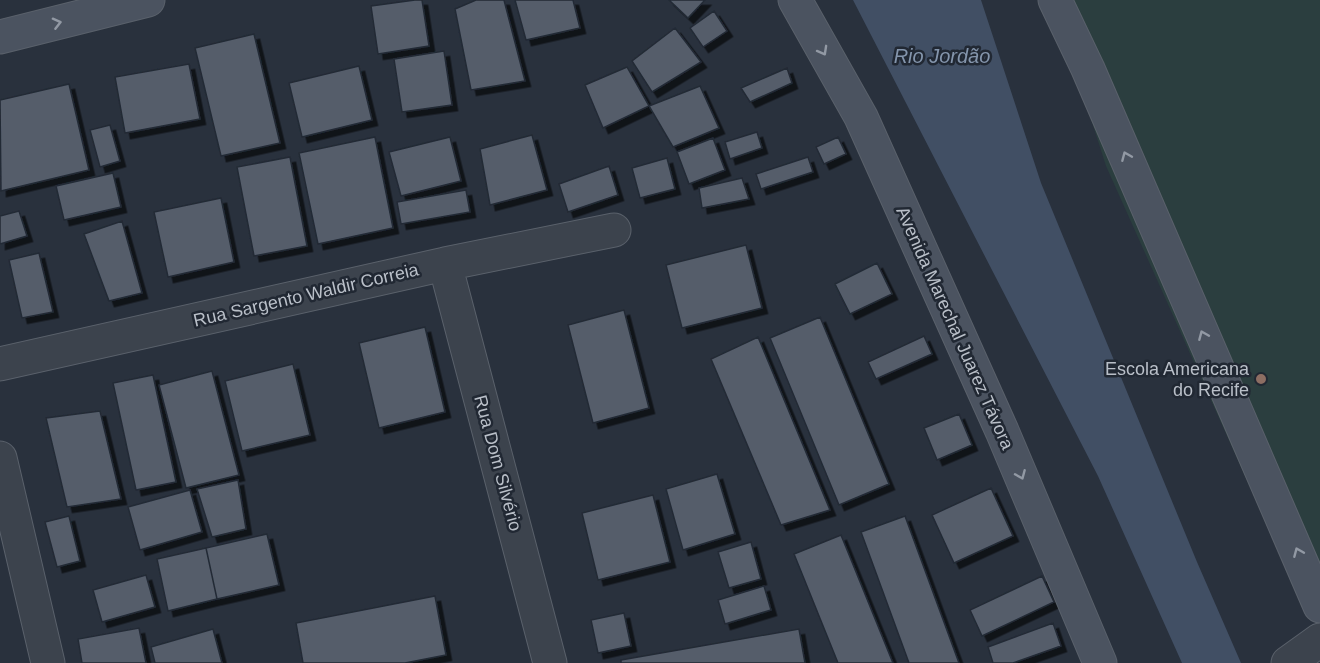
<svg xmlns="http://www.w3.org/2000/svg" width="1320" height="663" font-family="Helvetica,sans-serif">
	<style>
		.green { fill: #2b3e3f }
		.water { fill: #414f64 }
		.building { fill: #545d6b; stroke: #232a35; stroke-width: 1.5; filter: url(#shadow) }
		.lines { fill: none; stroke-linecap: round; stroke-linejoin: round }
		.minor-casing { stroke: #5a616b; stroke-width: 35 }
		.secondary-casing { stroke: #5a616b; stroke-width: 35 }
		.minor { stroke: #3c434d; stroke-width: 33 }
		.secondary { stroke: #4b5360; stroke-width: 33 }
		.oneway { stroke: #9299a4 }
		.education-dot { fill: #8d6e63; stroke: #212833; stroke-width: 2 }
		.labels { text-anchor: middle; stroke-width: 5; stroke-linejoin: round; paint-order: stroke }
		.street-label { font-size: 18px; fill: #b9bfc8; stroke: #212833 }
		.poi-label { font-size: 18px; fill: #b9bfc8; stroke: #212833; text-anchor: end }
		.water-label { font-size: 20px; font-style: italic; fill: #8495ac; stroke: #212833 }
	</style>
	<defs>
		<filter id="shadow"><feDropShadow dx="5.5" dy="5.5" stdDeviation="0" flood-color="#0009"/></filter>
	</defs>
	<rect width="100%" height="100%" fill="#29313d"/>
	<!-- green -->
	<path class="green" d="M1053 0H1320V608L1297 592 1106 166Z"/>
	<!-- water -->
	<path class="water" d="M853 0H981L1041 183 1197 562 1241 663H1182L1098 476Z"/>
	<!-- building -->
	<path class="building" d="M415 0H422L429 46 378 54 371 6Z
		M476 0H504L525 81 471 90 455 9Z
		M515 0H573L580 28 526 40Z
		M669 0H705L688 18Z
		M714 11 727 31 703 47 690 28Z
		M675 28 701 62 652 92 632 61Z
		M254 34 280 143 221 156 195 48Z
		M444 51 452 105 402 112 394 59Z
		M189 64 200 119 125 133 115 77Z
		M359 66 372 120 302 137 289 83Z
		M627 67 649 106 603 128 585 85Z
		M787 68 792 83 750 102 741 88Z
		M69 84 89 170 1 191 0 100Z
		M700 86 719 128 673 147 649 106Z
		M110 125 120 161 100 167 90 130Z
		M757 132 762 148 730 159 725 142Z
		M532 135 547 190 490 205 480 149Z
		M375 137 393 228 318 244 299 153Z
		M450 137 461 181 401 196 389 152Z
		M838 137 846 154 824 164 816 147Z
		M713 138 725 170 689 184 677 152Z
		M290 157 307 246 254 256 237 167Z
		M808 157 813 172 761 189 756 174Z
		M667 158 675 189 640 198 632 168Z
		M609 166 618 195 568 212 559 184Z
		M113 173 121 207 64 220 56 186Z
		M742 178 749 199 702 208 699 188Z
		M466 190 470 212 401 224 397 202Z
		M221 198 234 262 168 277 154 212Z
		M19 211 27 236 0 244V216Z
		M122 221 142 293 109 301 84 234Z
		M746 245 762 308 682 328 666 265Z
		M39 253 53 312 22 318 9 260Z
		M877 263 892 294 850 314 835 284Z
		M624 310 649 408 593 423 568 325Z
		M820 317 889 484 839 505 770 338Z
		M425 327 445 412 379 428 359 343Z
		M924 336 932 354 876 379 868 362Z
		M758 337 830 510 781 525 711 359Z
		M293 364 310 435 242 451 225 381Z
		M212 371 239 475 186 488 159 385Z
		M153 375 176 482 136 490 113 383Z
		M100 411 121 499 67 507 46 418Z
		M959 414 972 445 937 460 924 428Z
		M717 474 735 534 683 550 666 489Z
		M238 480 246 529 212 537 197 489Z
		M991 488 1013 536 954 563 932 515Z
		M190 490 202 532 140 550 128 507Z
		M653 495 670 562 598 580 582 513Z
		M69 516 80 561 57 567 45 522Z
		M905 516 959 663H909L861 532Z
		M267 534 279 585 217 599 206 548Z
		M841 535 893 663H838L794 554Z
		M751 542 761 579 729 588 718 552Z
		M206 548 217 599 168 611 157 559Z
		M146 575 155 607 102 622 93 590Z
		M1042 576 1054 602 982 636 970 610Z
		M764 586 771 610 725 624 718 600Z
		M435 596 446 655 405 663H303L296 623Z
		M624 613 631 646 598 653 591 620Z
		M1053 623 1061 646 1013 663H993L988 647Z
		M139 628 146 663H82L78 639Z
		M213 629 222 663H155L151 647Z
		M799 629 805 663H621V660Z"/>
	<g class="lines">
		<defs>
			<path id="minor" d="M445 264 550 663
				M0 364 445 264 614 230
				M0 458 48 663
				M1288 663 1320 640"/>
			<path id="secondary" d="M795 0 861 117 1002 431 1100 663
				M1055 0 1088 69 1320 606
				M0 37 148 0"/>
		</defs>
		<!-- minor casing -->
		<use href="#minor" class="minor-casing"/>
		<!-- secondary casing -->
		<use href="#secondary" class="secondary-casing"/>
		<!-- minor -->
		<use href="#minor" class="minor"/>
		<!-- secondary -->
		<use href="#secondary" class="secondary"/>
	</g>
	<!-- one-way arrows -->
	<defs><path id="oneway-chevron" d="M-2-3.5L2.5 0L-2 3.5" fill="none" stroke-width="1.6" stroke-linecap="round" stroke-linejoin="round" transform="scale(1.5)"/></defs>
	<g class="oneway">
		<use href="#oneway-chevron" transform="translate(57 23) rotate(-14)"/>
		<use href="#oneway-chevron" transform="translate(823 51) rotate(61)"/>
		<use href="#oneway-chevron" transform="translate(1126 156) rotate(-113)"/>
		<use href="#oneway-chevron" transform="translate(1203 335) rotate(-113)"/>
		<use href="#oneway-chevron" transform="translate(1021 475) rotate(67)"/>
		<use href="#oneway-chevron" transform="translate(1298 552) rotate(-113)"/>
	</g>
	<!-- markers -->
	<circle class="education-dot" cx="1261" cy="379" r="6"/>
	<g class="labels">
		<!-- street labels -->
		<g class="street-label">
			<text transform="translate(306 295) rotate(-13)" y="6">Rua Sargento Waldir Correia</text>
			<text transform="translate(955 328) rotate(66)" y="6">Avenida Marechal Juarez Távora</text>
			<text transform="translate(498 463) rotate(75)" y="6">Rua Dom Silvério</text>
		</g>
		<!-- poi labels -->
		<g class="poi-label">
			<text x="1249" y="375">Escola Americana<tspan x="1249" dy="21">do Recife</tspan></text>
		</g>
		<!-- water labels -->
		<g class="water-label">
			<text x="942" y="63">Rio Jordão</text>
		</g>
	</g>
</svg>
